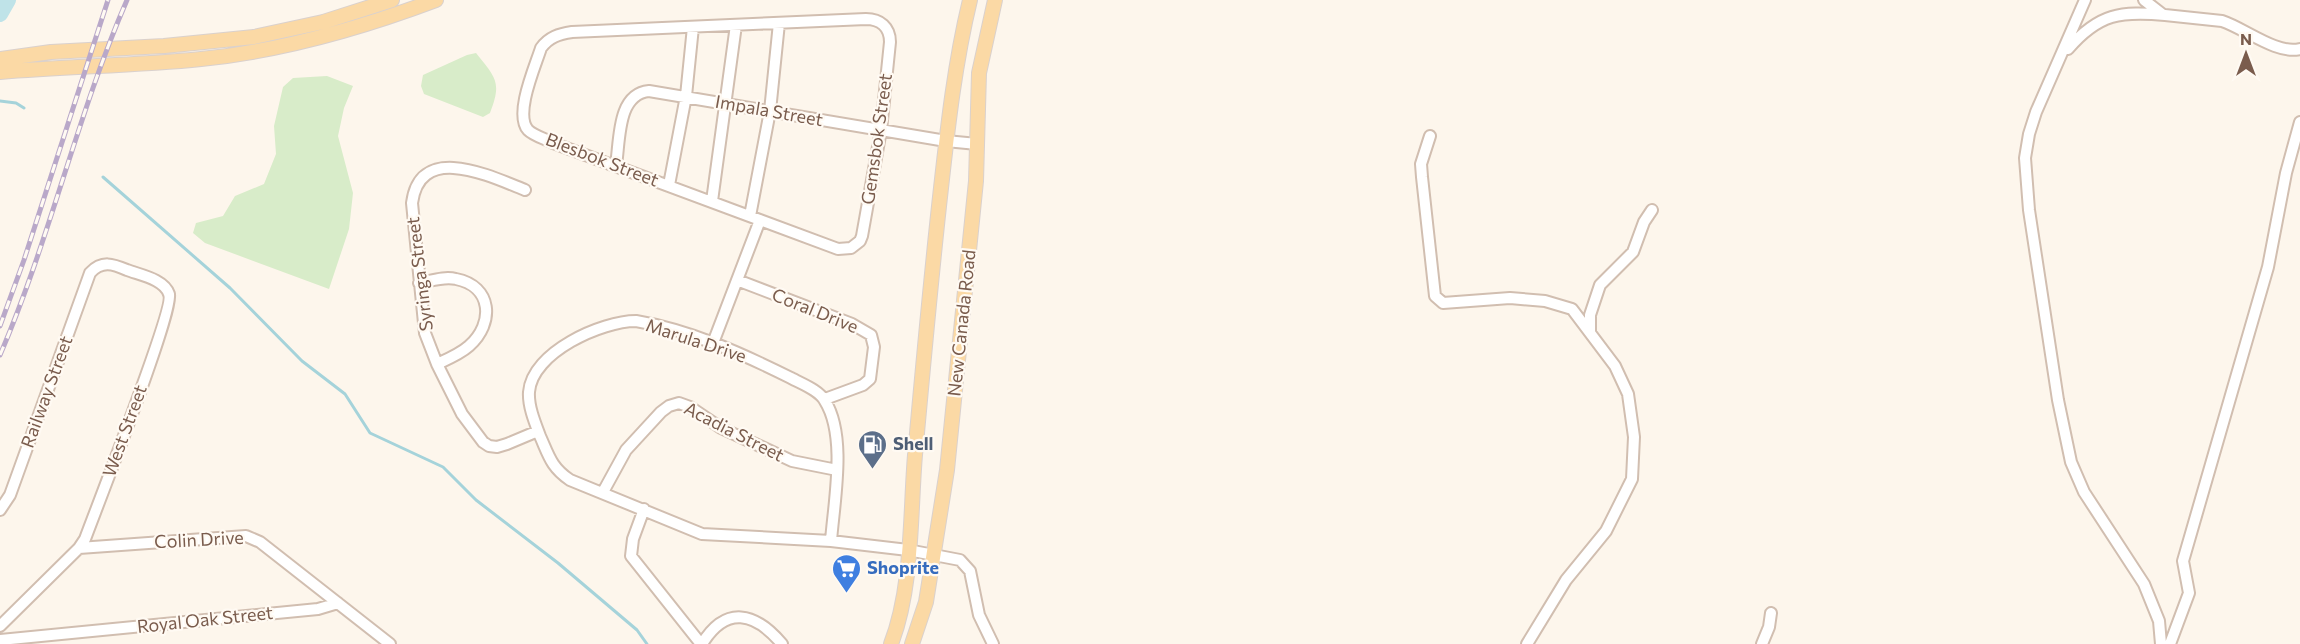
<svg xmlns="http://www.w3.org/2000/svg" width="2300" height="644" font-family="Commissioner,sans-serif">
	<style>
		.green { fill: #d8ecc9 }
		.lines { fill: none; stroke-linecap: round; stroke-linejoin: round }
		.stream { stroke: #a5d3da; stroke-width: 3 }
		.river { stroke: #bfe3e8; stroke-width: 16 }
		.minor-casing { stroke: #d1beb0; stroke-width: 14 }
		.major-casing { stroke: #dad1cd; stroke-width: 16 }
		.minor { stroke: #fff; stroke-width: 10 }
		.major { stroke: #fbd9a5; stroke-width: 14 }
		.rail-casing { stroke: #b9a8c9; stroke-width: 5 }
		.rail { stroke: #fffaf3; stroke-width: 3; stroke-dasharray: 9; stroke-linecap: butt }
		.labels { text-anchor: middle; stroke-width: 4.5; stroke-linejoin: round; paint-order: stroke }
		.street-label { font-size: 18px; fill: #7a5c4d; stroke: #fffaf3 }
		.service-label { font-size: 18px; font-weight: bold; fill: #4e5e75; stroke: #fffaf3; text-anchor: start }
		.shop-label { font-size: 18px; font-weight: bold; fill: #366cbe; stroke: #fffaf3; text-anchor: start }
	</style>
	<rect width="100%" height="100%" fill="#fdf6ec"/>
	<!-- green -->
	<path class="green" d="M476 53C496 78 502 82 490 113L483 117 424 94 421 86 423 75 467 55Z
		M327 76 353 86 344 108 338 136 353 193 349 229 329 289 205 243 193 233 196 223 223 216 235 196 264 184 276 154 274 126 283 87 293 78Z"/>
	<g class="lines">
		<!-- stream -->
		<path class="stream" d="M0 101 16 103 24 108
			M103 177 230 288 302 361 345 394 370 433 443 467 476 500 558 563 637 630 647 644"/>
		<!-- river -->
		<path class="river" d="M0 14 8 0"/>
		<defs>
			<path id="minor" d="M2085 0 2036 112 2029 134 2025 158 2029 210 2058 400 2071 462 2084 492 2144 584 2159 621 2161 644
				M2144 0 2162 14
				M866 19C880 19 890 27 890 42L881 130 862 236 860 241 851 248 838 249 553 143C546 139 534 136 528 130 514 114 535 67 541 48 549 37 559 34 572 32Z
				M2068 49C2099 13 2121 11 2165 15 2184 17 2203 19 2222 21 2244 28 2277 55 2300 49
				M1430 136 1421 164 1422 177 1435 296 1443 303 1510 298 1545 301 1572 309 1615 366 1628 394 1634 437 1632 479 1606 531 1566 580 1527 644
				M616 165C620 140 617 94 649 91L946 141 977 144
				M669 185 686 96 693 27
				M525 190C490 176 420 142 412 203L425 333 437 364 462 414 483 442 489 446 497 447 507 444 538 431
				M712 201 736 25
				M750 216 770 111 779 23
				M737 280 852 324 871 335 874 347 870 379 863 385 825 399
				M419 283C431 281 444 276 456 279 492 286 495 323 469 346 460 354 448 359 437 364
				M1590 331V315L1600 285 1633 252 1644 222 1652 210
				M713 343 760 220
				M603 492 626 450 661 412 669 406 679 403 690 407 721 428 792 461 837 470
				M644 509 633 539 631 556 701 644
				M0 510 10 495 90 273C102 260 113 264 127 270 140 275 164 279 169 294 175 308 96 509 85 539L79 548 0 626
				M831 541C834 501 847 436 825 401 819 390 802 384 791 378 743 354 690 330 636 321 602 321 532 352 529 392 528 406 535 423 540 436 549 456 551 467 570 480L702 534 831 541 908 550 960 560 970 571 979 615 993 644
				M79 548 246 536 260 542 390 644
				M0 640 318 609 338 603
				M702 644C726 605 755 612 782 644
				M1762 644 1769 627 1771 613
				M2170 644 2189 593 2183 561 2268 267 2286 173 2300 122"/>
			<path id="major" d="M0 59 51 52 164 46 254 37 323 22 392 0
				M0 72C67 66 134 66 201 59 282 51 359 29 436 0
				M891 644C913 587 910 515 915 455 923 366 931 277 941 188 948 125 955 62 970 0
				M912 644 926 602 947 470 976 181 979 73 995 0"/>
		</defs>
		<!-- minor casing -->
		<use href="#minor" class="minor-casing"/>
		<!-- major casing -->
		<use href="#major" class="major-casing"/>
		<!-- minor -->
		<use href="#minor" class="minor"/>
		<!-- major -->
		<use href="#major" class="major"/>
		<defs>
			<path id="rail" d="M0 326 24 260 108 0
				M0 355C50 239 77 115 127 0"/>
		</defs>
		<!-- rail casing -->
		<use href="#rail" class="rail-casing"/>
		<!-- rail -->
		<use href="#rail" class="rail"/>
	</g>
	<!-- icons -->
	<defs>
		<symbol id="fuel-pin" viewBox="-11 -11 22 30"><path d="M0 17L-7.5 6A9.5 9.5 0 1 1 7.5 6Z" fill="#5c6f8a" stroke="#fffaf3"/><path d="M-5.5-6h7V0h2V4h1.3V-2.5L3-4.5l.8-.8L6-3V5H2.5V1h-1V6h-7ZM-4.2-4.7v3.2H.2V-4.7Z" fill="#fff"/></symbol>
		<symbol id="supermarket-pin" viewBox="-11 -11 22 30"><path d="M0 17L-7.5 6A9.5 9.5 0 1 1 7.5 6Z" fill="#3f7fe0" stroke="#fffaf3"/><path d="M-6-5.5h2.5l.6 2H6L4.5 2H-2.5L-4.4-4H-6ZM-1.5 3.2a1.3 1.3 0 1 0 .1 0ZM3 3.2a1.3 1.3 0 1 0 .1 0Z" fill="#fff"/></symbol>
	</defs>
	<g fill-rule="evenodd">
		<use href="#fuel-pin" x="856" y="428" width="33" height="45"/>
		<use href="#supermarket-pin" x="830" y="552" width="33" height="45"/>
	</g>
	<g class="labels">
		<!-- street labels -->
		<g class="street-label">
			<text transform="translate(769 111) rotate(10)" y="6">Impala Street</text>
			<text transform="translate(877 139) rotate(-82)" y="6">Gemsbok Street</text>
			<text transform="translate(602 160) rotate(21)" y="6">Blesbok Street</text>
			<text transform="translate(420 274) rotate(-97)" y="6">Syringa Street</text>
			<text transform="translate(815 311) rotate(22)" y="6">Coral Drive</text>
			<text transform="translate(962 323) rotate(-84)" y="6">New Canada Road</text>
			<text transform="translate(696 341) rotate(18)" y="6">Marula Drive</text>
			<text transform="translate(47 392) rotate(-70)" y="6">Railway Street</text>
			<text transform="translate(125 431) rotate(-70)" y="6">West Street</text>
			<text transform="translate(734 432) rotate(27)" y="6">Acadia Street</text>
			<text transform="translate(199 540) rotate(-3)" y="6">Colin Drive</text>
			<text transform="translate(205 620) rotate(-6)" y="6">Royal Oak Street</text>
		</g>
		<!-- service labels -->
		<g class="service-label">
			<text x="893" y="450">Shell</text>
		</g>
		<!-- shop labels -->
		<g class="shop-label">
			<text x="867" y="574">Shoprite</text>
		</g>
	</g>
	<!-- north arrow -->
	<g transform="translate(2246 54)" stroke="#fffaf3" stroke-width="4.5" paint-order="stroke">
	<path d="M0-4.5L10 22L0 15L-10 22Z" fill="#7a5c4d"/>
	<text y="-9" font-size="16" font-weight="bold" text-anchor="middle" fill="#7a5c4d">N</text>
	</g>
</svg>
